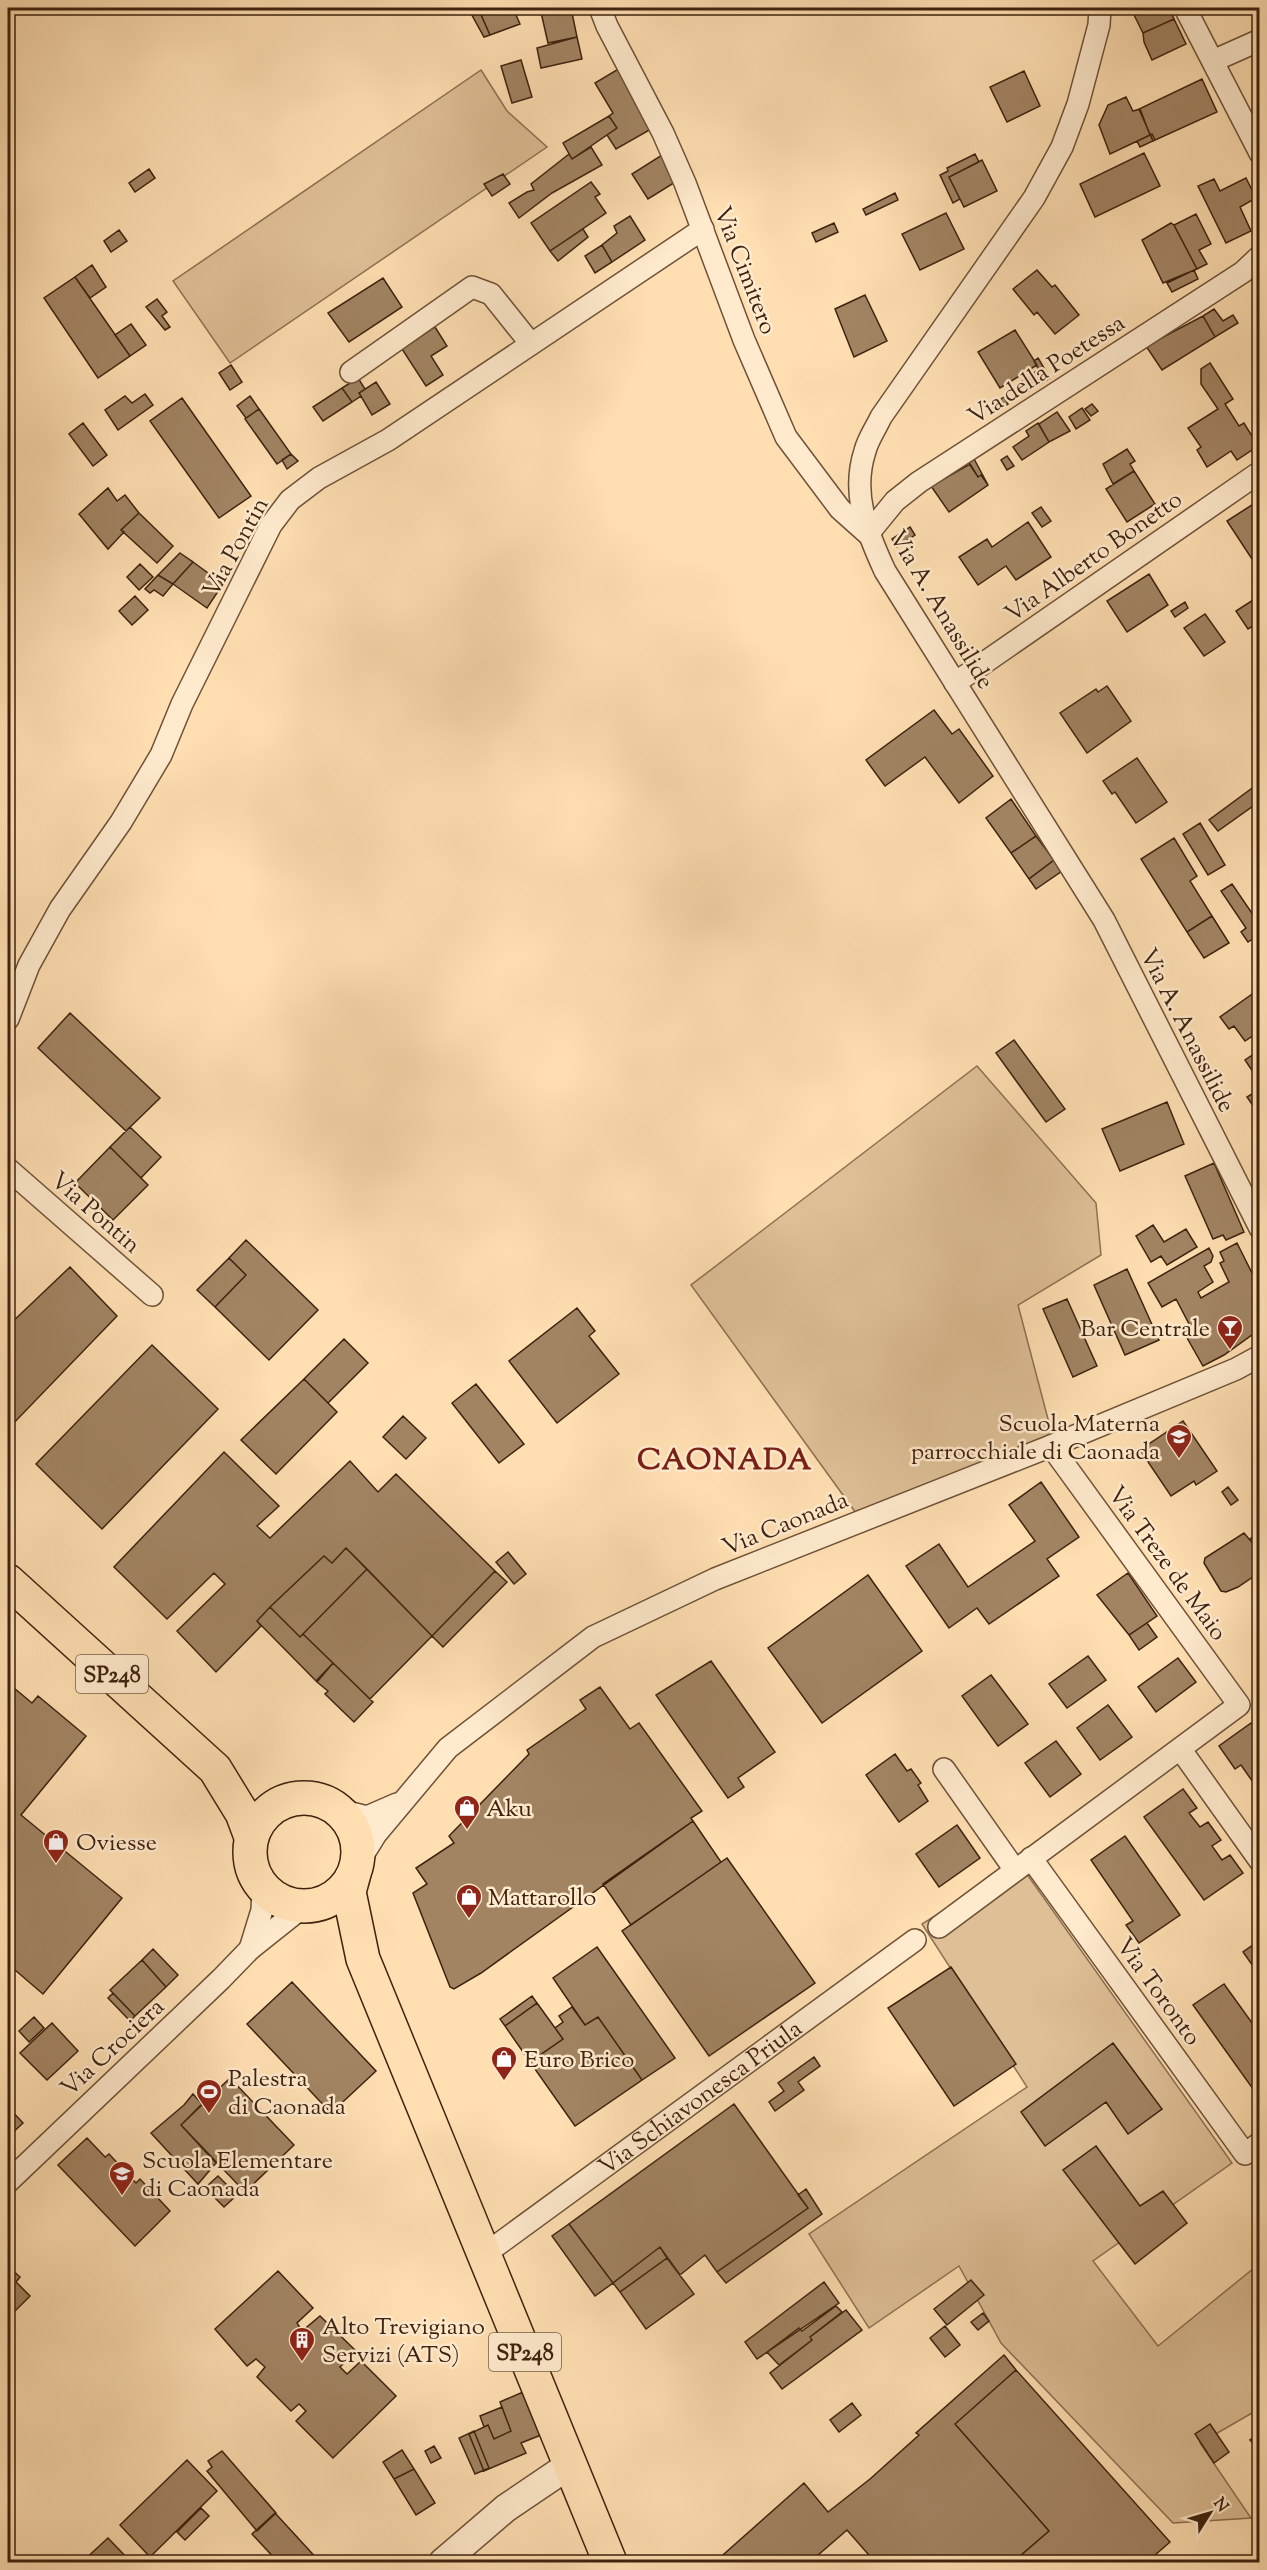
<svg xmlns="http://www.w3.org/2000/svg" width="1267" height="2570" font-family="'Sorts Mill Goudy',serif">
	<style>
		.green { fill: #debf96; stroke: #8e7052; stroke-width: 1.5 }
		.building { fill: #a28463; stroke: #3e220e; stroke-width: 1.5 }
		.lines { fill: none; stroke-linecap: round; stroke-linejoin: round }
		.minor-casing { stroke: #6e5137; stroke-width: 24 }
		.tertiary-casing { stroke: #6e5137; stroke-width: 30 }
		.primary-casing { stroke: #3e220e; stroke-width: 36 }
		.minor { stroke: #ffeacd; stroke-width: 21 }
		.tertiary { stroke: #ffeacd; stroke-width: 27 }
		.primary { stroke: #ffdfb2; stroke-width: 33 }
		.labels { text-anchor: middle; stroke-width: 5; stroke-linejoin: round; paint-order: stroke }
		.shield { fill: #ffeacd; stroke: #785e47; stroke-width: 1.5 }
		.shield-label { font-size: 22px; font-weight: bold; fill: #3e220e }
		.street-label { font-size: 24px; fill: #3e220e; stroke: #ffeacd }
		.poi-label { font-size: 24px; fill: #3e220e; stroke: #ffeacd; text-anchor: start }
		.district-label { font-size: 30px; font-weight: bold; letter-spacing: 1.5px; fill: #7a1f14; stroke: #ffeacd }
	</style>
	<rect width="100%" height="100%" fill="#ffdfb2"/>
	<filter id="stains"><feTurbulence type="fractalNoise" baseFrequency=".00333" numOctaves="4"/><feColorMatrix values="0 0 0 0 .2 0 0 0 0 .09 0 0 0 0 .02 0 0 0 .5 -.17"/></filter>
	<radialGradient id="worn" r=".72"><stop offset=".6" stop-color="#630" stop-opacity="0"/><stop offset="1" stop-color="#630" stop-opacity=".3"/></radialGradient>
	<!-- green -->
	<path class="green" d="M481 70 507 111 547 147 230 363 173 281Z
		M977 1066 1096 1203 1101 1255 1018 1305 1053 1438 856 1513 691 1285Z
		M1019 1863 1232 2163 1093 2261 1158 2346 1259 2264V2409L1200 2443 1251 2518 1173 2523 1001 2343 959 2266 869 2328 809 2234 1027 2087 922 1924Z"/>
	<!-- building -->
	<path class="building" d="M468 8H478L490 35 484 37Z
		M478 8H503L504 10 513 8 520 24 490 35Z
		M540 8H571L577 37 548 43Z
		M1151 8H1169L1174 19 1143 33 1134 15Z
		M1174 19 1186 44 1152 60 1144 42 1143 33Z
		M577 37 582 59 541 68 537 48Z
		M521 60 532 97 512 103 501 66Z
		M620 68 653 128 616 149 607 135 617 128 609 116 613 113 595 83Z
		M1024 71 1040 106 1007 122 990 87Z
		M1202 79 1217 112 1153 141 1139 109Z
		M1126 97 1133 111 1140 109 1150 135 1110 154 1099 125 1108 105Z
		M609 116 617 128 572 159 563 143Z
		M1152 134 1155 140 1140 147 1137 141Z
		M591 147 602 165 552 193 519 218 509 203 527 192 534 190 531 184 569 154 572 159Z
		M1144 153 1160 186 1095 217 1080 184Z
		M975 154 979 162 949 177 960 199 953 203 940 175 948 171 947 168Z
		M662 155 677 181 648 199 632 174Z
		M982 160 997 191 964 207 949 177Z
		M149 169 155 178 135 192 129 183Z
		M503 174 510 184 492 196 484 184Z
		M1246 178 1256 198 1240 207 1251 231 1226 243 1198 186 1214 179 1220 191Z
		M591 182 600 194 595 197 606 213 550 251 531 223Z
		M895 193 898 200 866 215 863 209Z
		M946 213 964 249 920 270 902 234Z
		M1196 214 1211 244 1199 250 1207 264 1197 269 1174 225Z
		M630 216 645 240 612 262 602 245 617 233 614 226Z
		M834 223 838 232 816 242 812 233Z
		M1171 223 1174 225 1197 269 1163 283 1142 240Z
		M583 229 588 237 558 261 550 251Z
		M119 230 127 241 111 252 104 241Z
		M602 245 612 262 595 273 585 256Z
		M92 265 106 287 90 298 75 277Z
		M1037 270 1052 287 1055 285 1079 315 1055 334 1037 312 1034 315 1013 289Z
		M1194 270 1198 279 1172 292 1167 283Z
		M75 277 130 356 98 378 44 298Z
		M383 278 402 307 349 342 328 313Z
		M865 295 887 341 854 357 835 309Z
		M157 299 167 312 162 316 170 327 165 330 146 307Z
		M1214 309 1223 321 1233 315 1238 323 1215 337 1203 316Z
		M1203 316 1215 337 1162 370 1146 346Z
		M131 324 146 345 130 356 115 335Z
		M435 327 447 346 431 356 443 375 426 386 402 349Z
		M1015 330 1037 365 1000 388 978 352Z
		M1038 358 1050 378 1039 385 1033 373 1039 370 1034 361Z
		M1210 363 1233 399 1225 404 1239 426 1244 423 1258 446 1237 460 1231 451 1207 467 1197 450 1201 447 1188 428 1218 409 1201 384V369Z
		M231 365 242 382 230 390 219 373Z
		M1029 377 1035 387 1023 395 1017 384Z
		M358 378 365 389 359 393 361 396 352 402 342 388Z
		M376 382 390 404 372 415 359 393Z
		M342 388 352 402 323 421 313 407Z
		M145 394 153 405 118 430 105 410 125 396 132 403Z
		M250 396 259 409 246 418 237 406Z
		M1004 397 1008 404 999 410 995 403Z
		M182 398 251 496 219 518 150 421Z
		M1092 404 1098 411 1091 416 1085 409Z
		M1082 408 1090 420 1076 429 1069 417Z
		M259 409 291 454 277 464 245 419Z
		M1057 412 1070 431 1049 442 1039 424Z
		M83 423 107 455 93 466 69 434Z
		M1038 423 1049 442 1022 460 1013 447 1029 436 1026 431Z
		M1127 449 1135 461 1130 464 1134 471 1113 484 1103 464Z
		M291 454 298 461 287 469 282 460Z
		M972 455 988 485 981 475 978 477 966 459Z
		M1007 456 1014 466 1007 470 1001 460Z
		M970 464 978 477 981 475 988 485 949 512 931 486Z
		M1134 471 1155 504 1127 522 1106 489Z
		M108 488 117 501 125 495 139 513 121 530 124 532 108 549 79 514Z
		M1258 501 1260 555 1252 559 1227 521Z
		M1041 507 1051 521 1042 527 1032 513Z
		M139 513 173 546 157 563 121 530Z
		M1028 522 1051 557 1016 580 1006 566 978 585 959 557 987 539 992 547Z
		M910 527 915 535 897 547 892 539Z
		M180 553 193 562 173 584 158 575Z
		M193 562 223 584 207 608 173 584Z
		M140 564 153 577 139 590 127 577Z
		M1149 574 1168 605 1127 632 1107 601Z
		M158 575 173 584 163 596 154 590 150 593 145 589Z
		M135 596 148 610 132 625 119 611Z
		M1253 600 1260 611V622L1248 629 1236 611Z
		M1185 602 1188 608 1175 617 1171 611Z
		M1205 614 1225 642 1204 656 1184 628Z
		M1107 686 1131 721 1087 753 1060 713 1096 689 1098 692Z
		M934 710 952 734 959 729 993 776 959 803 925 757 885 786 866 760Z
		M1137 758 1167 802 1136 823 1115 792 1112 794 1103 781Z
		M1255 786 1260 792V801L1218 831 1209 820Z
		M1011 799 1036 836 1011 853 986 818Z
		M1200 823 1225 865 1208 875 1183 834Z
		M1036 836 1054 860 1029 879 1011 853Z
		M1174 838 1197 876 1190 881 1212 916 1187 932 1141 859Z
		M1054 860 1062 871 1036 889 1029 879Z
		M1232 884 1260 925V934L1248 942 1241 932 1246 928 1221 891Z
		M1212 916 1229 943 1204 958 1187 932Z
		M1255 992 1260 999V1031L1245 1041 1234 1026 1229 1029 1220 1017Z
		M70 1013 160 1098 126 1131 38 1048Z
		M1014 1040 1065 1109 1046 1122 996 1053Z
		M1260 1050V1072L1255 1075 1245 1060Z
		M1260 1089V1116L1247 1097Z
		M1167 1102 1184 1144 1120 1171 1102 1129Z
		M130 1127 161 1157 141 1178 110 1147Z
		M110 1147 148 1185 113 1220 75 1183Z
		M1214 1163 1244 1232 1226 1240 1223 1235 1213 1239 1185 1176Z
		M1153 1225 1164 1242 1186 1229 1197 1247 1167 1265 1161 1256 1151 1262 1136 1236Z
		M246 1240 318 1310 269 1360 215 1307 246 1275 229 1258Z
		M1237 1243 1260 1289V1310L1252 1315 1260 1325V1329L1224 1355 1203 1366 1182 1329 1189 1324 1176 1299 1162 1307 1148 1283 1209 1248 1213 1256 1211 1262 1204 1266 1213 1282 1198 1292 1201 1298 1229 1282 1220 1263 1224 1261 1220 1252Z
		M229 1258 246 1275 215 1307 197 1290Z
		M70 1267 117 1316 8 1429V1326Z
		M1127 1269 1159 1340 1125 1355 1094 1285Z
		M1067 1299 1097 1366 1073 1377 1043 1309Z
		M577 1308 595 1331 589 1336 619 1374 557 1423 509 1361Z
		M344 1339 368 1363 328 1403 304 1379Z
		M152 1345 218 1409 102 1529 36 1464Z
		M304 1379 337 1412 276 1474 241 1440Z
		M476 1384 524 1444 499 1463 452 1403Z
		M403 1416 426 1438 406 1459 383 1437Z
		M1183 1421 1217 1471 1196 1485 1194 1481 1171 1496 1140 1450Z
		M224 1452 279 1506 257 1526 270 1538 350 1461 378 1492 396 1474 495 1571 432 1636 346 1548 332 1563 324 1556 270 1607 257 1621 261 1626 216 1672 177 1631 225 1584 214 1573 167 1619 114 1567Z
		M1041 1482 1079 1537 1047 1559 1059 1576 989 1624 977 1608 949 1628 906 1566 939 1544 968 1587 1035 1541 1009 1505Z
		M1228 1487 1238 1500 1231 1505 1222 1492Z
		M1260 1532V1552L1250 1539Z
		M1244 1533 1260 1552V1572L1238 1587 1226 1592 1221 1591 1204 1563 1205 1558Z
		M346 1548 367 1569 300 1637 270 1607 324 1556 332 1563Z
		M508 1552 526 1574 514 1584 496 1562Z
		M367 1569 432 1636 370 1699 303 1634Z
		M495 1571 507 1582 443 1647 432 1636Z
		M1128 1573 1157 1616 1129 1635 1097 1595Z
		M868 1575 922 1651 822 1723 768 1648Z
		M270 1607 300 1637 303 1634 333 1663 316 1681 257 1621Z
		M1147 1623 1157 1637 1139 1650 1129 1635Z
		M1088 1656 1106 1680 1067 1708 1049 1684Z
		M1178 1658 1196 1682 1156 1712 1138 1687Z
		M711 1661 775 1752 738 1778 744 1787 728 1798 656 1695Z
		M333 1663 373 1702 354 1722 325 1694 328 1691 317 1682Z
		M991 1675 1028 1724 998 1746 962 1696Z
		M8 1683 32 1703 38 1696 86 1736 21 1815 122 1898 43 1994 8 1964Z
		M600 1687 630 1729 639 1723 702 1811 691 1818 693 1821 481 1973 454 1989 450 1987 413 1893 427 1884 416 1868 454 1843 449 1836 529 1754 527 1750 586 1709 580 1700Z
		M1108 1705 1132 1737 1100 1760 1077 1728Z
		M1251 1723 1260 1734V1781L1255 1785 1241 1765 1235 1769 1219 1746Z
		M1056 1741 1081 1774 1050 1797 1025 1763Z
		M895 1754 907 1771 911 1769 921 1783 918 1785 928 1801 899 1822 866 1775Z
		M1183 1789 1197 1808 1189 1813 1200 1827 1208 1822 1221 1840 1212 1846 1222 1860 1230 1855 1243 1873 1204 1900 1144 1817Z
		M693 1821 721 1862 631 1925 603 1884Z
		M957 1825 980 1858 939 1887 916 1854Z
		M1125 1836 1180 1915 1139 1943 1126 1925 1133 1921 1091 1860Z
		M727 1858 815 1983 709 2056 622 1931Z
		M1260 1940V1976L1243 1952Z
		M597 1947 675 2058 642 2080 598 2017 585 2025 553 1978Z
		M153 1949 178 1975 166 1987 142 1960Z
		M142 1960 166 1987 135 2016 110 1990Z
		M951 1967 1016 2064 954 2106 888 2008Z
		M292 1982 376 2071 331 2113 247 2024Z
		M1224 1984 1260 2034V2084L1253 2089 1193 2005Z
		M113 1993 135 2016 130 2021 108 1998Z
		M532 1996 537 2003 505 2026 500 2019Z
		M537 2003 563 2039 530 2062 505 2026Z
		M572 2007 585 2025 598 2017 642 2080 575 2126 530 2062 563 2039 555 2028 563 2022 559 2016Z
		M34 2017 44 2028 29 2042 19 2031Z
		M52 2023 78 2051 47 2080 20 2053Z
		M1113 2043 1162 2109 1128 2134 1106 2102 1045 2146 1021 2112Z
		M814 2057 820 2066 798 2082 804 2090 775 2111 769 2102 784 2091 778 2083Z
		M230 2078 294 2145 245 2192 181 2125Z
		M193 2094 202 2104 181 2125 216 2163 198 2184 151 2133 184 2105Z
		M734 2104 808 2208 717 2272 705 2255 680 2275 660 2247 613 2283 569 2224Z
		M8 2107 23 2123 8 2137Z
		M87 2138 105 2157 109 2154 136 2183 140 2179 170 2211 135 2246 58 2165Z
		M1096 2146 1140 2206 1163 2191 1187 2223 1135 2264 1063 2170Z
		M218 2176 237 2195 224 2207 205 2188Z
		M806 2189 822 2214 726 2283 717 2272 808 2208 798 2195Z
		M569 2224 613 2283 595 2296 552 2236Z
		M660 2247 667 2258 620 2292 613 2283Z
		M667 2258 694 2294 646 2329 620 2292Z
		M8 2266 20 2277 16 2282 30 2296 8 2318Z
		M278 2271 313 2308 297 2323 302 2331 320 2316 356 2351 340 2367 347 2374 361 2361 396 2396 333 2458 296 2421 306 2411 299 2404 291 2411 257 2377 265 2367 256 2359 247 2366 215 2329Z
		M971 2280 984 2295 947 2325 934 2309Z
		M824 2282 839 2303 757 2359 745 2342Z
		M836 2306 842 2312 810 2337 812 2340 779 2365 767 2352 799 2328 802 2331Z
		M846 2310 862 2330 782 2389 770 2373 812 2340 810 2337Z
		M983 2313 989 2321 978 2330 971 2322Z
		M945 2326 960 2345 945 2357 930 2338Z
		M1004 2355 1016 2370 955 2424 1049 2531 1013 2562H875L847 2530 810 2562H715L804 2483 828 2512 870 2479 919 2435 916 2433Z
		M1016 2370 1170 2542 1147 2562H1013L1049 2531 955 2424Z
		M523 2392 541 2435 521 2443 526 2453 484 2471 469 2434 488 2425 494 2439 511 2431 500 2402Z
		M852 2403 861 2415 839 2432 830 2420Z
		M502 2407 511 2431 494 2439 488 2425 484 2427 480 2416Z
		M1210 2424 1229 2452 1214 2463 1195 2434Z
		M474 2431 489 2468 475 2474 459 2438Z
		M1260 2433V2452L1250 2440Z
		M434 2446 441 2458 431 2463 425 2451Z
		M402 2450 414 2469 394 2479 383 2462Z
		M222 2451 276 2513 257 2531 207 2471 212 2467 208 2461Z
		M187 2460 217 2491 150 2557 120 2525Z
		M414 2469 435 2503 416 2515 394 2479Z
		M201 2508 209 2516 185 2540 177 2532Z
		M275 2513 320 2562H278L252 2534Z
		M108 2538 131 2562H82Z"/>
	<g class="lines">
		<defs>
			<g id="minor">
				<path d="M600 8 607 26 663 133 685 183 744 340 786 437 840 509 868 534 895 501 919 482 1243 272 1260 256"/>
				<path d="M1100 8 1099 25 1078 104 1062 147 1034 198 881 417C876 428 868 439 865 451 851 494 867 532 885 571L1104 920 1260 1228"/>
				<path d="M1185 8 1260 153"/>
				<path d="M1213 61 1260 40"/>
				<path d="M351 372 472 287 491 294 531 344"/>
				<path d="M955 683 1260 472"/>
				<path d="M8 1019 29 965 60 909 121 822 161 755 182 704 271 525 290 500 319 478 388 440 703 229"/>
				<path d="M8 1169 152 1295"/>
				<path d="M1181 1750 1260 1861"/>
				<path d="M944 1769 1015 1870"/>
				<path d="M339 1810 367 1817 397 1804"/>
				<path d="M1031 1858 1245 2154 1260 2143"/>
				<path d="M355 1868 376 1834 448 1748 593 1637 715 1579 1051 1446 1236 1369 1260 1356"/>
				<path d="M939 1927 1239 1705 1051 1446"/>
				<path d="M250 1949 262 1910 263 1887"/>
				<path d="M8 2182 221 1979 250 1949 304 1906"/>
				<path id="s1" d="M485 2254 915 1940"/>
			</g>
			<path id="tertiary" d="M443 2562 506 2508 571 2464"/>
			<path id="primary" d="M8 1581 215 1769 242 1813 251 1837
				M250 1852a54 54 0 1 1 108 0a54 54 0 1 1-108 0Z
				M355 1870 349 1892 363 1959 610 2562"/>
		</defs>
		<!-- minor casing -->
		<use href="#minor" class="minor-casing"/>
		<!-- tertiary casing -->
		<use href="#tertiary" class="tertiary-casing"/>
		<!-- primary casing -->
		<use href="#primary" class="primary-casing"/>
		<!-- minor -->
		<use href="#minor" class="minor"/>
		<!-- tertiary -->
		<use href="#tertiary" class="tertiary"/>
		<!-- primary -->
		<use href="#primary" class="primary"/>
	</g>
	<!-- icons -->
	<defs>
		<symbol id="bar-pin" viewBox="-11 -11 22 30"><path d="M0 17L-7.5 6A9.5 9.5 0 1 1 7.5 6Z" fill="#8f2418" stroke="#ffeacd"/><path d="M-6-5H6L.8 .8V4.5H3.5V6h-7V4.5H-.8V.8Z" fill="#fff"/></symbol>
		<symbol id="school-pin" viewBox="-11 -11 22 30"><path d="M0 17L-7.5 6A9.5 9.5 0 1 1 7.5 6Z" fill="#8f2418" stroke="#ffeacd"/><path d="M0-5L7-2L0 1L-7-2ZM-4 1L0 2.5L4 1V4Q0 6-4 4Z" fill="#fff"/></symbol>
		<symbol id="shop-pin" viewBox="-11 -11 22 30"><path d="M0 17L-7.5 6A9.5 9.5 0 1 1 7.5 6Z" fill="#8f2418" stroke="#ffeacd"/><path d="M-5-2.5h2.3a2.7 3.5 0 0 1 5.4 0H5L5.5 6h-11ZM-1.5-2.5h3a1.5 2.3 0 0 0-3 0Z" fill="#fff"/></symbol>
		<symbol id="stadium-pin" viewBox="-11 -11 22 30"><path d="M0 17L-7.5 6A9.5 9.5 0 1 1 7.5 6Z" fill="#8f2418" stroke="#ffeacd"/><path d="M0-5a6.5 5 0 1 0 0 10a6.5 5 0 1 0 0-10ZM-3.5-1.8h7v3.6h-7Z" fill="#fff"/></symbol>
		<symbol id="building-pin" viewBox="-11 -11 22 30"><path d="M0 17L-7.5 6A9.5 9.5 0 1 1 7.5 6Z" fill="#8f2418" stroke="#ffeacd"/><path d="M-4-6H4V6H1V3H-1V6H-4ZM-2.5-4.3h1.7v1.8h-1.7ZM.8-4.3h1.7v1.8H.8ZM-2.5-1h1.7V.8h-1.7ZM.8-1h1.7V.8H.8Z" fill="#fff"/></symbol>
	</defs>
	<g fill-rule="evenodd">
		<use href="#bar-pin" x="1215" y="1313" width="30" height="40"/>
		<use href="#school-pin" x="1164" y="1422" width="30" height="40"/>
		<use href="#shop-pin" x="452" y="1793" width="30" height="40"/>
		<use href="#shop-pin" x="41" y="1827" width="30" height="40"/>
		<use href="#shop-pin" x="454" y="1882" width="30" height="40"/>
		<use href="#shop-pin" x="489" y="2044" width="30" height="40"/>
		<use href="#stadium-pin" x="194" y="2077" width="30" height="40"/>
		<use href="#school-pin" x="107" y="2159" width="30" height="40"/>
		<use href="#building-pin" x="287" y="2325" width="30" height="40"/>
	</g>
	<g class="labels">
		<!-- shield labels -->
		<g class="shield">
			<rect x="76" y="1655" width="72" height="38" rx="4.5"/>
			<rect x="489" y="2333" width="72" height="38" rx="4.5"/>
		</g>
		<g class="shield-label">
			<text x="112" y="1682">SP248</text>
			<text x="525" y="2360">SP248</text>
		</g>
		<!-- street labels -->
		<g class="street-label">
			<text transform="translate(746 270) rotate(69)" y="8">Via Cimitero</text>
			<text transform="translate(1046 369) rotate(-33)" y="8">Via della Poetessa</text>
			<text transform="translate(235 547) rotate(-61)" y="8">Via Pontin</text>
			<text transform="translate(1093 556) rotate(-35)" y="8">Via Alberto Bonetto</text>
			<text transform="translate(942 609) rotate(59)" y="8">Via A. Anassilide</text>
			<text transform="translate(1188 1030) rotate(63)" y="8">Via A. Anassilide</text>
			<text transform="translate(96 1212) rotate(41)" y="8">Via Pontin</text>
			<text transform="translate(785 1523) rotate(-22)" y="8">Via Caonada</text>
			<text transform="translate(1168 1563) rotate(54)" y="8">Via Treze de Maio</text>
			<text transform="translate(1159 1991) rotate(54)" y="8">Via Toronto</text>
			<text transform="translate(112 2047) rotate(-43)" y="8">Via Crociera</text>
			<text dy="8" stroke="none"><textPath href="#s1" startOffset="266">Via Schiavonesca Priula</textPath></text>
		</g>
		<!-- poi labels -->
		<g class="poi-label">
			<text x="1210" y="1336" text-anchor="end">Bar Centrale</text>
			<text x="1160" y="1431" text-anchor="end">Scuola Materna<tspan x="1160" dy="28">parrocchiale di Caonada</tspan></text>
			<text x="486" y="1816">Aku</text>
			<text x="76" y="1850">Oviesse</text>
			<text x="488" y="1905">Mattarollo</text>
			<text x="524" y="2067">Euro Brico</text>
			<text x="228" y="2086">Palestra<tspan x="228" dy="28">di Caonada</tspan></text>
			<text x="142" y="2168">Scuola Elementare<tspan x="142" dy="28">di Caonada</tspan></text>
			<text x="322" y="2334">Alto Trevigiano<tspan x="322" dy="28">Servizi (ATS)</tspan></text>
		</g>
		<!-- district labels -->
		<g class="district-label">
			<text x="725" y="1469">CAONADA</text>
		</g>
	</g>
	<!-- margin -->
	<rect width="1267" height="2570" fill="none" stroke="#ffdfb2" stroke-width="30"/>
	<rect x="9" y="9" width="1249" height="2552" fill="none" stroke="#3e220e" stroke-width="3"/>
	<rect x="15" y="15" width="1237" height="2540" fill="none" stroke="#3e220e" stroke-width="1.5"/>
	<!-- north arrow -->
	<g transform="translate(1210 2513) rotate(53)" stroke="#ffeacd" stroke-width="4.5" paint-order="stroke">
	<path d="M0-4.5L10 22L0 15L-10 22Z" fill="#3e220e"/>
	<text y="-9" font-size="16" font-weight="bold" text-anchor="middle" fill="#3e220e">N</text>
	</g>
	<rect width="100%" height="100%" filter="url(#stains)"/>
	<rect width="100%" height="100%" fill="url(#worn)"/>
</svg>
